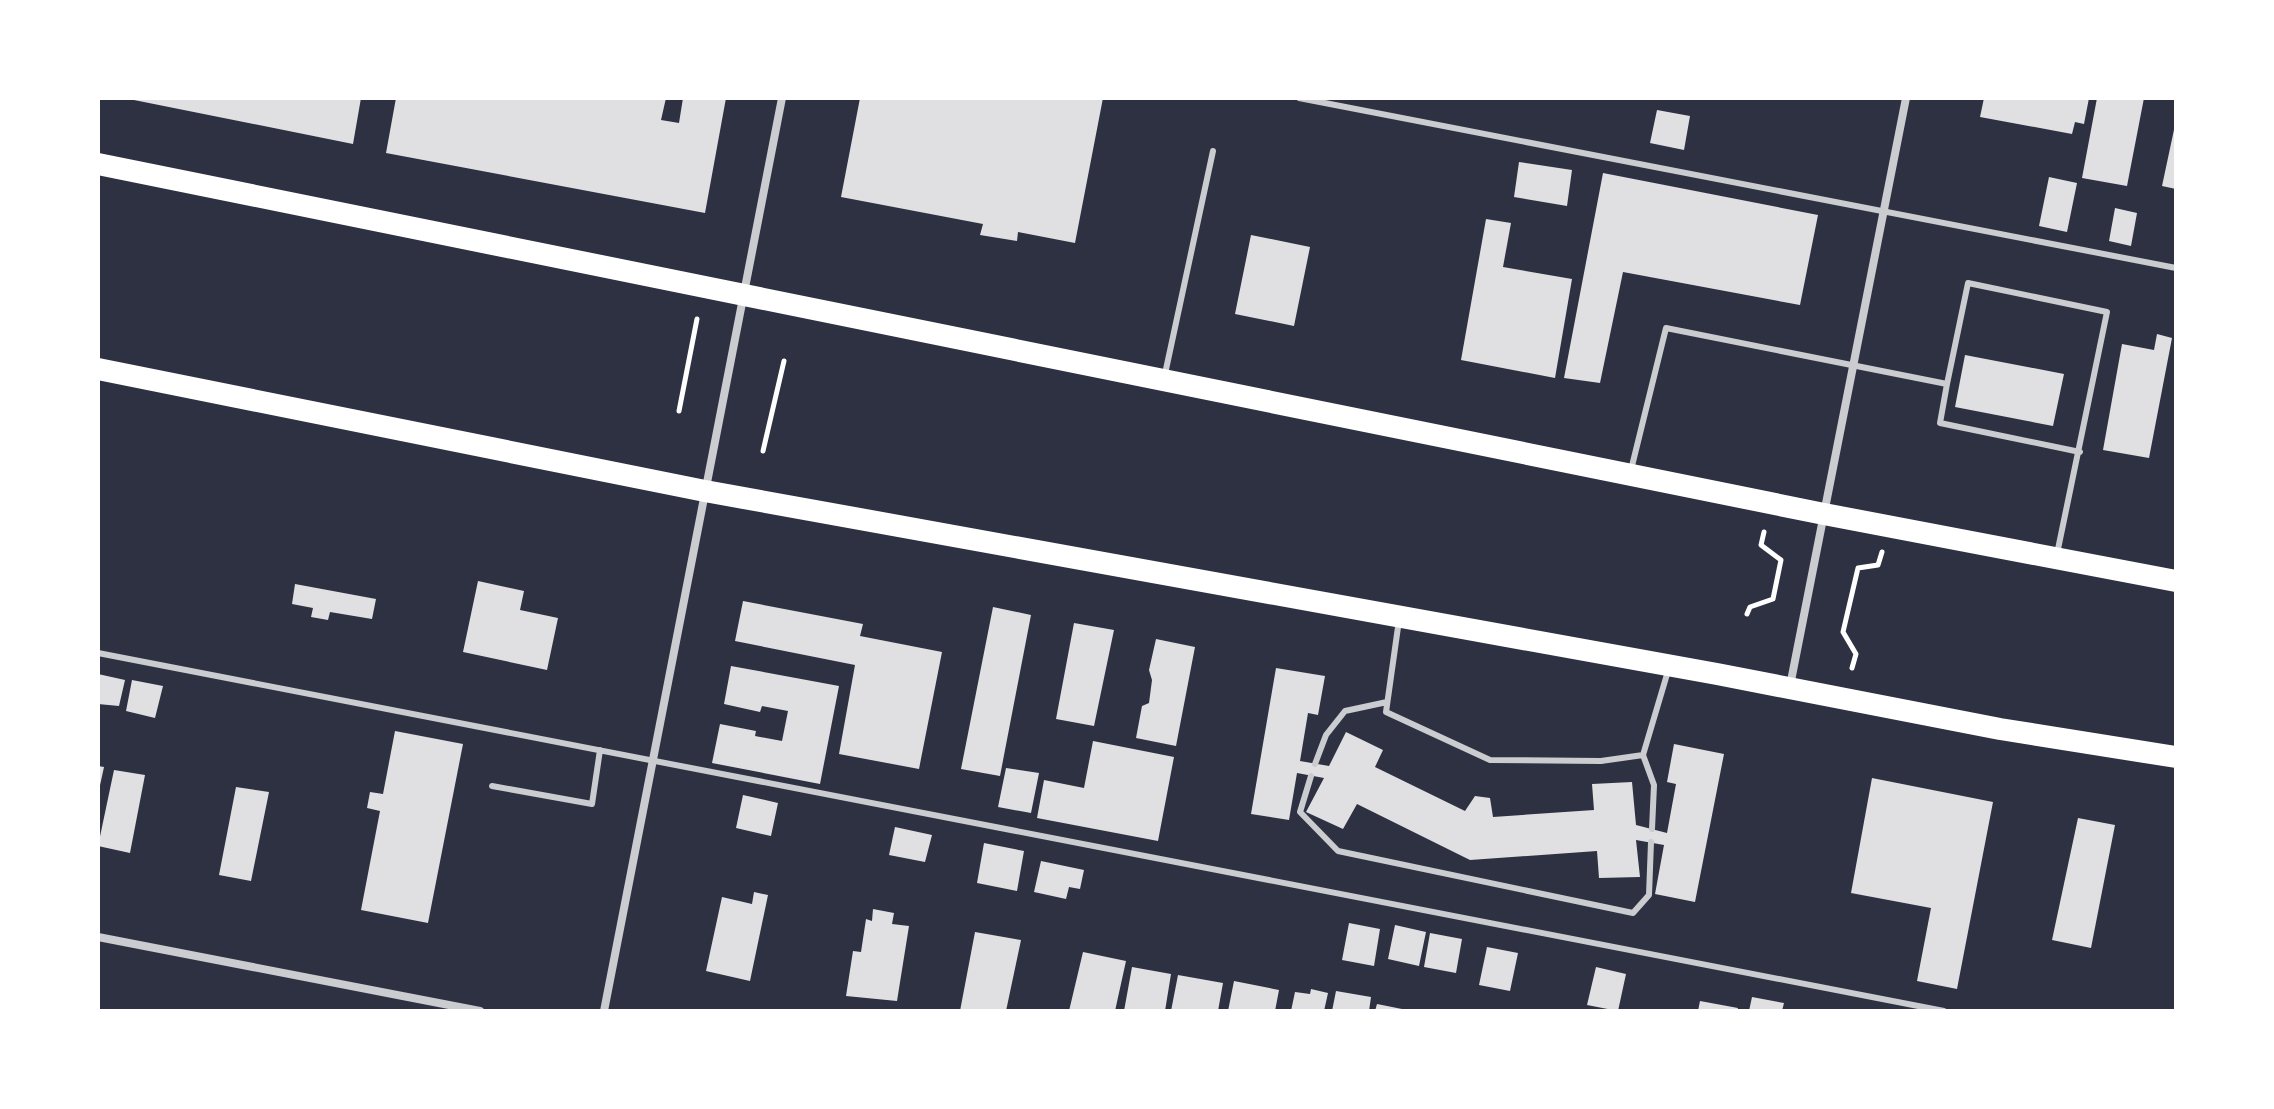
<svg xmlns="http://www.w3.org/2000/svg" width="2274" height="1109" font-family="Georgia,serif">
	<style>
		.building { fill: #e0e0e3 }
		.lines { fill: none; stroke-linecap: round; stroke-linejoin: round }
		.path { stroke: #fff; stroke-width: 5 }
		.service { stroke: #caccd0; stroke-width: 6 }
		.minor { stroke: #caccd0; stroke-width: 8 }
		.trunk { stroke: #fff; stroke-width: 22 }
	</style>
	<rect width="100%" height="100%" fill="#2d3142"/>
	<!-- building -->
	<path class="building" d="M124 98H361L353 144Z
		M396 98H666L661 120 679 123 683 98H726L705 213 386 153Z
		M860 98H1103L1075 243 1018 232 1017 241 980 235 983 224 841 197Z
		M1984 98H2089L2084 124 2075 122 2072 134 1980 117Z
		M2097 98H2144L2127 186 2082 178Z
		M1657 110 1690 116 1684 150 1650 143Z
		M2175 125H2176V189L2162 186Z
		M1519 162 1572 170 1567 206 1514 197Z
		M1603 173 1818 215 1800 305 1623 272 1600 383 1564 378Z
		M2049 177 2077 183 2067 232 2039 226Z
		M2115 208 2137 213 2131 246 2109 241Z
		M1486 219 1511 223 1503 267 1572 279 1555 378 1461 360Z
		M1251 235 1310 247 1294 326 1235 314Z
		M2157 334 2172 338 2149 458 2103 450 2122 344 2154 350Z
		M1965 355 2064 374 2053 426 1955 407Z
		M478 581 524 591 520 610 558 618 547 670 463 652Z
		M295 584 376 599 372 619 330 612 328 620 311 617 313 608 292 604Z
		M743 601 863 624 860 636 942 652 919 769 839 754 855 665 735 641Z
		M993 607 1031 615 1000 776 961 769Z
		M1074 623 1114 630 1094 726 1056 719Z
		M1156 639 1195 647 1176 746 1136 738 1142 706 1149 703 1152 680 1149 670Z
		M731 666 839 686 820 784 712 763 720 724 756 731 755 736 782 741 788 711 762 706 760 712 724 704Z
		M1276 668 1325 676 1318 715 1308 713 1300 761 1329 766 1346 732 1383 750 1375 767 1465 811 1475 796 1490 798 1493 817 1594 810 1592 784 1632 782 1636 825 1667 833 1676 784 1667 782 1674 744 1724 754 1695 902 1655 894 1664 845 1636 840 1640 877 1599 878 1597 851 1470 860 1357 804 1343 829 1306 812 1324 778 1297 773 1289 820 1251 814Z
		M98 674 125 680 119 706 98 704Z
		M132 680 163 686 155 718 126 711Z
		M395 731 463 744 428 923 361 910 380 811 367 808 370 792 383 794Z
		M1093 741 1174 757 1158 841 1037 818 1044 780 1084 788Z
		M98 766 104 767 99 790H98Z
		M1006 768 1039 773 1031 813 998 807Z
		M114 770 145 775 130 853 98 846Z
		M1872 778 1993 802 1957 989 1917 981 1931 908 1851 893Z
		M236 787 269 792 251 881 219 875Z
		M743 795 778 803 771 836 736 828Z
		M2078 818 2115 825 2091 948 2052 940Z
		M895 827 932 835 925 862 889 855Z
		M984 843 1024 851 1017 891 977 883Z
		M1041 861 1084 870 1080 889 1069 887 1066 899 1034 892Z
		M754 892 768 895 750 981 706 971 722 897 752 904Z
		M873 909 894 913 892 924 909 926 897 1001 846 996 853 951 861 952 866 919 872 921Z
		M1349 923 1380 929 1374 966 1342 960Z
		M1395 925 1426 932 1419 966 1388 959Z
		M975 932 1021 940 1006 1011H960Z
		M1430 933 1462 939 1456 973 1424 967Z
		M1487 947 1518 953 1510 991 1479 985Z
		M1083 952 1126 961 1115 1011H1069Z
		M1132 967 1171 974 1165 1011H1124Z
		M1596 967 1626 974 1618 1011 1587 1005Z
		M1178 975 1223 983 1218 1011H1171Z
		M1234 981 1279 990 1275 1011H1228Z
		M1311 989 1328 993 1324 1011H1291L1295 992 1310 994Z
		M1336 991 1371 997 1369 1011H1332Z
		M1752 997 1784 1003 1782 1011H1749Z
		M1700 1001 1738 1008 1737 1011H1698Z
		M1377 1004 1407 1010 1406 1011H1375Z"/>
	<g class="lines">
		<!-- path -->
		<path class="path" d="M679 411 697 319
			M763 451 784 361
			M1747 614 1750 607 1773 599 1781 560 1761 545 1764 532
			M1852 668 1856 654 1843 632 1858 568 1878 565 1882 552"/>
		<!-- service -->
		<path class="service" d="M1299 98 2176 268
			M1165 374 1213 151
			M1947 384 1940 423 2080 452
			M1631 470 1666 328 1947 384 1968 283 2107 312 2057 554
			M1399 620 1386 712 1490 760 1601 761 1643 755 1668 671
			M98 653 1944 1011
			M1643 755 1654 785 1652 829
			M1315 764 1326 735 1345 711 1387 702
			M1311 776 1300 812 1338 851 1633 913 1649 895 1651 842
			M492 786 592 804 600 750"/>
		<!-- minor -->
		<path class="minor" d="M1790 686 1906 98
			M98 937 480 1011
			M604 1011 782 98"/>
		<!-- trunk -->
		<path class="trunk" d="M98 164 1824 514 2176 581
			M98 369 705 491 1717 674 2000 729 2176 757"/>
	</g>
	<!-- border -->
	<rect width="2274" height="1109" fill="none" stroke="#ffffff" stroke-width="200"/>
</svg>
